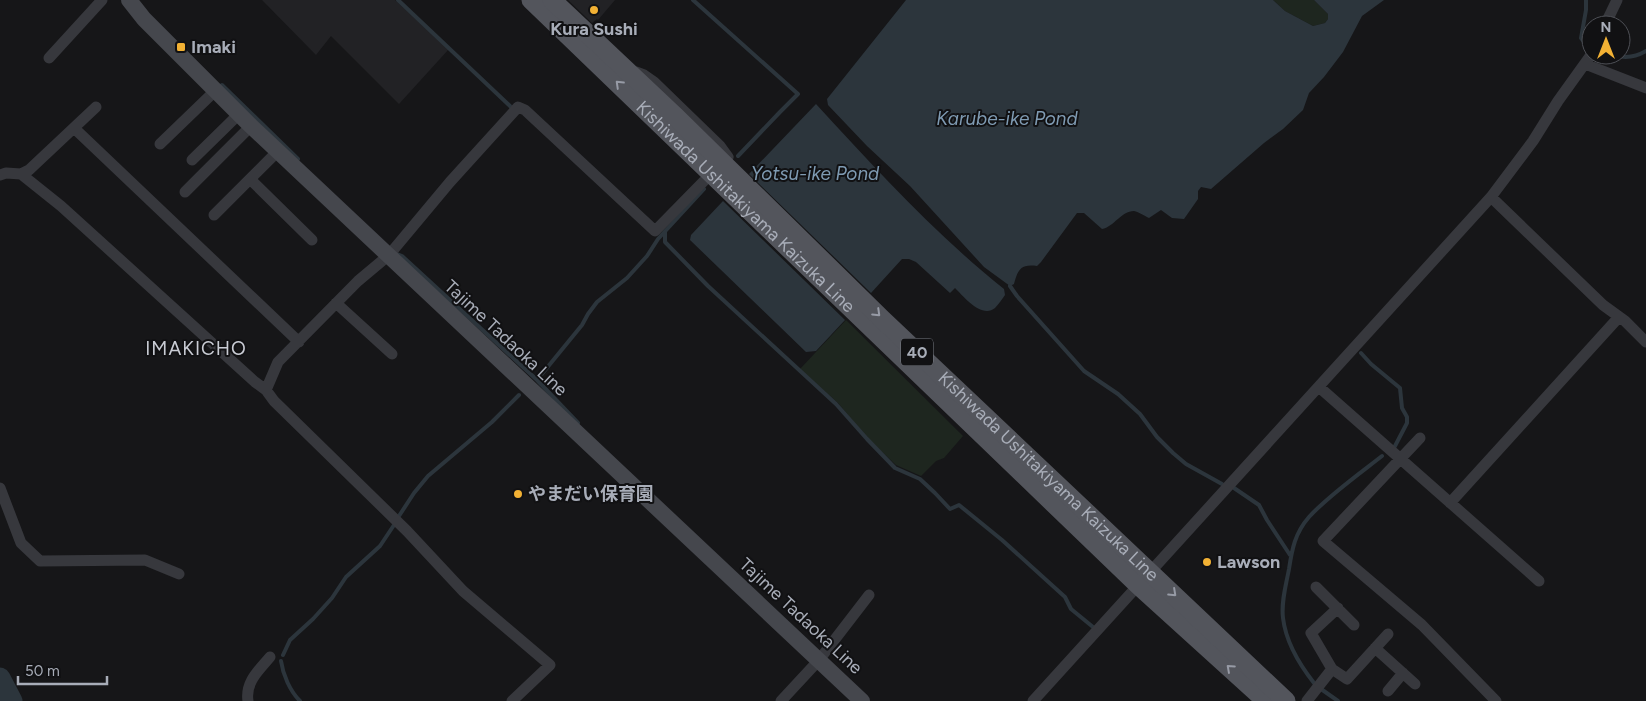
<svg xmlns="http://www.w3.org/2000/svg" width="1646" height="701" font-family="Figtree,'Noto Sans JP',sans-serif">
	<style>
		.built { fill: #222225 }
		.green { fill: #1e261f }
		.water { fill: #2c353c }
		.lines { fill: none; stroke-linecap: round; stroke-linejoin: round }
		.stream { stroke: #2c353c; stroke-width: 4 }
		.river { stroke: #2c353c; stroke-width: 21 }
		.minor { stroke: #37383d; stroke-width: 11 }
		.secondary { stroke: #45474d; stroke-width: 16 }
		.primary { stroke: #53555c; stroke-width: 19 }
		.oneway { stroke: #979ba6 }
		.poi-dot { fill: #f2b134; stroke: #111113; stroke-width: 2 }
		.labels { text-anchor: middle; stroke-width: 4; stroke-linejoin: round; paint-order: stroke }
		.shield { fill: #111113; stroke: #7b7e86; stroke-width: 1 }
		.shield-label { font-size: 16px; font-weight: bold; fill: #a8adb8 }
		.poi-label { font-size: 18px; font-weight: bold; fill: #a8adb8; stroke: #111113; text-anchor: start }
		.street-label { font-size: 18px; fill: #a8adb8; stroke: #111113 }
		.water-label { font-size: 19px; font-style: italic; fill: #7f9bb3; stroke: #111113 }
		.neighbourhood-label { font-size: 19px; letter-spacing: 1px; fill: #c9ccd4; stroke: #111113 }
	</style>
	<rect width="100%" height="100%" fill="#161618"/>
	<!-- built -->
	<path class="built" d="M262 0H395L449 49 399 104 331 36 316 55Z
		M568 0H615L598 20 597 19 592 23Z"/>
	<!-- green -->
	<path class="green" d="M1273 0H1314L1328 14V19L1325 23 1313 26 1285 11Z
		M846 320 963 436 944 458 936 461 921 476 896 465 868 439 838 403 800 369Z"/>
	<!-- water -->
	<path class="water" d="M906 0H1273L1285 11 1313 26 1325 23 1328 19V14L1314 0H1384L1362 16 1343 52 1324 77 1309 93 1303 110 1283 129 1264 143 1211 189 1201 187 1198 191V199L1184 219 1172 218 1161 210 1149 218C1145 216 1139 212 1134 211 1121 211 1114 227 1102 229L1084 213H1077L1041 262 1037 266C1021 264 1018 269 1014 284L1010 286 984 267 910 186 867 146 828 105 827 99 831 94Z
		M816 104C876 169 935 234 1004 289L1005 295C1002 299 999 304 995 308 982 319 964 297 955 288L950 293 916 262 909 259H902L871 293 749 174Z
		M723 201 845 320 816 351 806 352 690 240 691 235Z"/>
	<g class="lines">
		<!-- stream -->
		<path class="stream" d="M398 0 510 106
			M693 0 798 94 780 112 738 156
			M1586 0V10L1581 38 1588 47 1591 48
			M1614 55C1626 59 1636 57 1646 51
			M222 85 298 159
			M665 231V242L708 286 836 404 867 439 895 468 920 479 935 493 950 509 959 505 1002 540 1065 597 1071 609 1093 627
			M397 254 402 256 537 380 578 423
			M1010 286 1017 296 1084 371 1118 394 1140 414 1157 437 1173 453 1186 464 1222 484
			M1361 353 1371 364 1400 388 1402 408 1407 417V423L1395 446
			M537 380 582 325 588 314 597 302 627 278 647 256 658 239 704 189
			M1234 488 1259 505 1267 520 1290 555
			M399 516 414 493 428 476 492 422 519 395
			M283 655 290 640 313 619 332 598 346 577 380 546 394 525
			M281 661C283 675 290 691 300 701
			M1314 683C1299 664 1286 643 1283 618 1281 602 1286 585 1289 569 1292 549 1295 533 1309 517 1328 496 1359 474 1382 456
			M1321 689 1338 701"/>
		<!-- river -->
		<path class="river" d="M0 678 12 701"/>
		<!-- minor -->
		<path class="minor" d="M1605 25 1617 0
			M49 58 102 0
			M1585 64 1646 88
			M636 72 644 75 654 82 720 146 728 157 727 158
			M74 128 299 342
			M160 144 216 90
			M192 160 240 113
			M21 174 29 170 96 107
			M0 175 6 173 21 174 61 206 255 382 266 390 274 401 407 531 463 591 550 665 512 701
			M250 179 312 240
			M185 192 251 126
			M1491 197 1603 305 1625 321 1646 342
			M214 215 278 151
			M336 303 392 354
			M1319 387 1539 581
			M266 390 278 362 358 281 389 255 450 182 518 107 525 110 655 231 704 181
			M1420 438 1323 541 1422 625 1496 701
			M0 488 21 543 40 561 145 560 179 574
			M1450 503 1619 317
			M1316 587 1354 625
			M1375 648 1415 684
			M1332 669 1347 679 1388 634
			M1388 691 1403 673
			M248 701C245 682 259 670 270 657
			M781 701 819 660 869 595
			M1033 701 1491 197 1533 141 1558 101 1591 55
			M1307 701 1332 669 1311 633 1338 608"/>
		<!-- secondary -->
		<path class="secondary" d="M129 0 144 19 251 126 862 701"/>
		<!-- primary -->
		<g class="primary">
			<path id="s1" d="M531 0 1138 585 1266 701"/>
			<path id="s2" d="M552 0 676 117 882 319 1286 701"/>
		</g>
	</g>
	<!-- one-way arrows -->
	<defs><path id="oneway-chevron" d="M-2-3.5L2.5 0L-2 3.5" fill="none" stroke-width="1.6" stroke-linecap="round" stroke-linejoin="round" transform="scale(1.25)"/></defs>
	<g class="oneway">
		<use href="#oneway-chevron" transform="translate(619 84) rotate(-136)"/>
		<use href="#oneway-chevron" transform="translate(877 313) rotate(44)"/>
		<use href="#oneway-chevron" transform="translate(1173 593) rotate(43)"/>
		<use href="#oneway-chevron" transform="translate(1230 668) rotate(-138)"/>
	</g>
	<!-- markers -->
	<g class="poi-dot">
		<circle cx="594" cy="10" r="5"/>
		<rect x="176" y="42" width="10" height="10" rx="2.5"/>
		<circle cx="518" cy="494" r="5"/>
		<circle cx="1207" cy="562" r="5"/>
	</g>
	<g class="labels">
		<!-- shield labels -->
		<rect class="shield" x="901" y="338.5" width="32" height="27" rx="4"/>
		<g class="shield-label">
			<text x="917" y="358">40</text>
		</g>
		<!-- poi labels -->
		<g class="poi-label">
			<text x="594" y="35" text-anchor="middle">Kura Sushi</text>
			<text x="191" y="53">Imaki</text>
			<text x="528" y="500">やまだい保育園</text>
			<text x="1217" y="568">Lawson</text>
		</g>
		<!-- street labels -->
		<g class="street-label">
			<text dy="6" stroke="none"><textPath href="#s1" startOffset="298">Kishiwada Ushitakiyama Kaizuka Line</textPath></text>
			<text transform="translate(506 338) rotate(43)" y="6">Tajime Tadaoka Line</text>
			<text dy="6" stroke="none"><textPath href="#s2" startOffset="688">Kishiwada Ushitakiyama Kaizuka Line</textPath></text>
			<text transform="translate(801 616) rotate(43)" y="6">Tajime Tadaoka Line</text>
		</g>
		<!-- water labels -->
		<g class="water-label">
			<text x="1007" y="125">Karube-ike Pond</text>
			<text x="815" y="180">Yotsu-ike Pond</text>
		</g>
		<!-- neighbourhood labels -->
		<g class="neighbourhood-label">
			<text x="196" y="355">IMAKICHO</text>
		</g>
	</g>
	<!-- north arrow -->
	<g transform="translate(1606 40)"><circle r="24" fill="#111113" stroke="#4d4f55"/>
	<path d="M0-4L9 19L0 12L-9 19Z" fill="#f2b134"/>
	<text y="-8" font-size="14" font-weight="bold" text-anchor="middle" fill="#a8adb8">N</text>
	</g>
	<!-- scale -->
	<path d="M18 676v8h89v-8" fill="none" stroke="#a8adb8" stroke-width="2.5"/>
	<text x="25" y="676" font-size="15" fill="#a8adb8" stroke="#111113" stroke-width="4" paint-order="stroke">50 m</text>
</svg>
